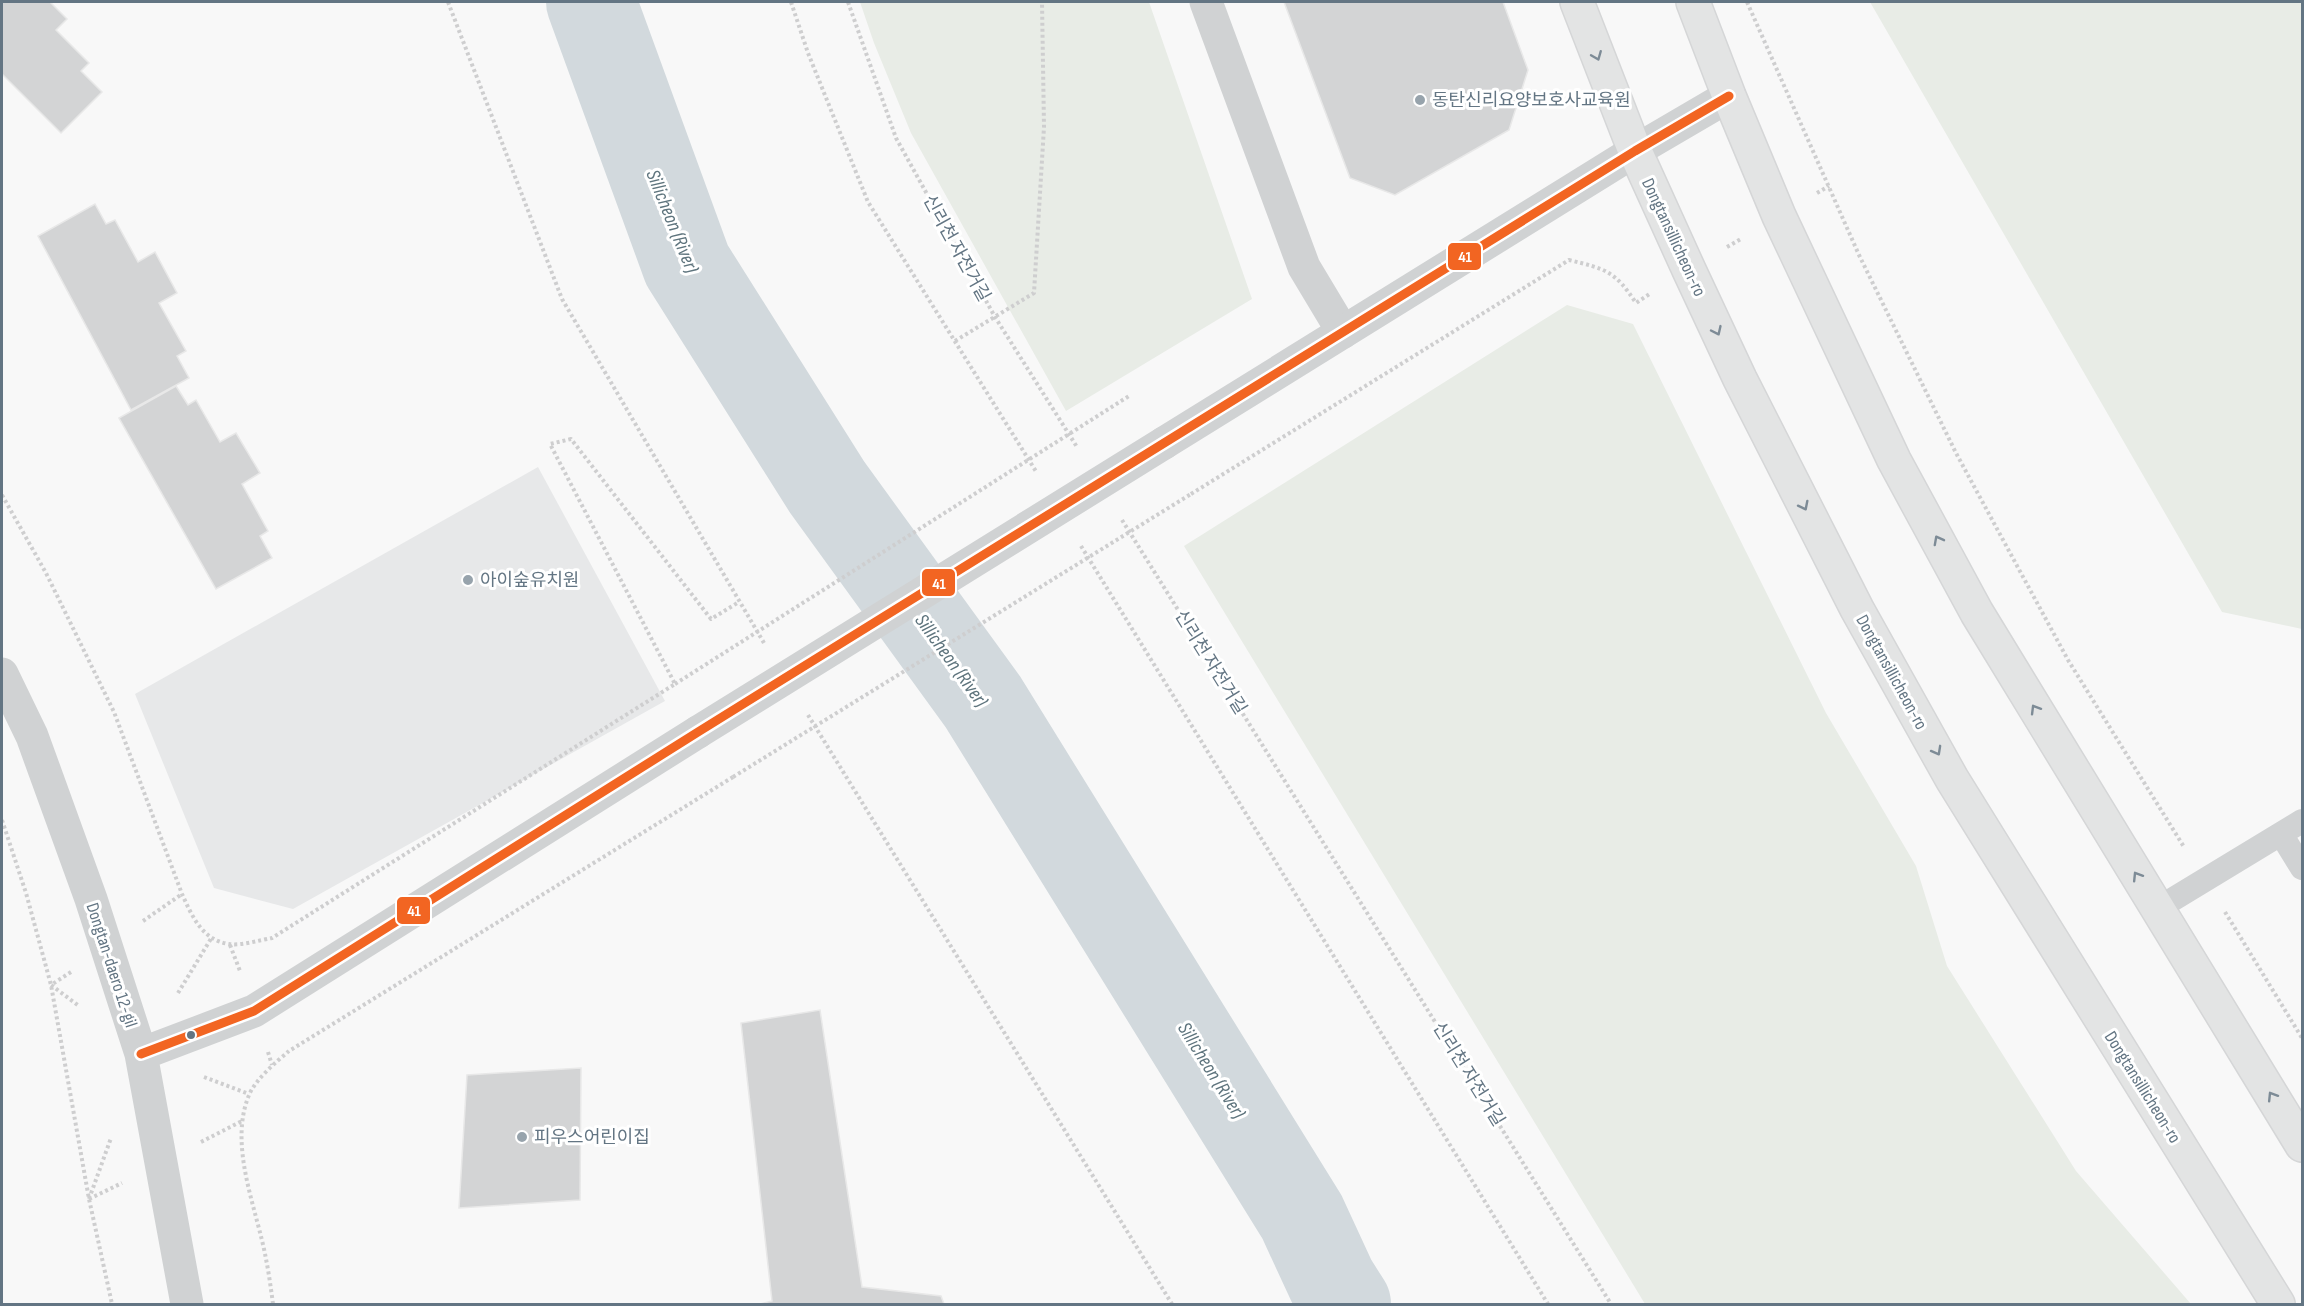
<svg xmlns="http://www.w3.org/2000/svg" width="2304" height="1306" font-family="'Sofia Sans Condensed','Noto Sans KR',sans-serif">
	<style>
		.built { fill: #e7e8e9 }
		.green { fill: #e8ece6 }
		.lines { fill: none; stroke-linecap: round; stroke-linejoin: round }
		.river { stroke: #d2d9dd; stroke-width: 90 }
		.building { fill: #d3d4d5; stroke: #e8e8e8; stroke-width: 1.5 }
		.secondary-casing { stroke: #d5d6d7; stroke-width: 36 }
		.path { stroke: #cececf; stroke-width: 4; stroke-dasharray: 3 3; stroke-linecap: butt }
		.service { stroke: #d0d2d3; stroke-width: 24 }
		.minor { stroke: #d0d2d3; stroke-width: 33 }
		.tertiary { stroke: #d0d2d3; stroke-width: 33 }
		.secondary { stroke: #e3e4e4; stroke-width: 33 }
		.path-bridge { stroke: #cececf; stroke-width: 4; stroke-dasharray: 3 3; stroke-linecap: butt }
		.tertiary-bridge { stroke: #d0d2d3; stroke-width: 33 }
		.bus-1-casing { stroke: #fff; stroke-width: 14 }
		.bus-1 { stroke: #f26522; stroke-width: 9 }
		.oneway { stroke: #7d8b96 }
		.poi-dot { fill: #97a3ac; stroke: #fff; stroke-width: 2 }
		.bus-dot { fill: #637583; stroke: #fff; stroke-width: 2 }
		.labels { text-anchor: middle; stroke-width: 6; stroke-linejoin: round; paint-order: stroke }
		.poi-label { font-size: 18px; fill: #637583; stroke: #fff; text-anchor: start }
		.street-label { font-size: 18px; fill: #637583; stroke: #fff }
		.water-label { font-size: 20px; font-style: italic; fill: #5e747d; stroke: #fff }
		.line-badge { stroke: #fff; stroke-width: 2 }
		.badge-label { font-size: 16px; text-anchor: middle; font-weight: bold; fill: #fff }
	</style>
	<rect width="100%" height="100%" fill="#f8f8f8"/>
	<!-- built -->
	<path class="built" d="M538 467 665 701 293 909 214 888 135 694Z"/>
	<!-- green -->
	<path class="green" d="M860 2H1149L1252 299 1066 411 911 133 874 43Z
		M1870 2H2302V629L2222 612Z
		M1567 305 1633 324 1826 713 1916 866 1947 966 2076 1171 2191 1304H1645L1184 546Z"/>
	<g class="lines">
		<!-- river -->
		<path class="river" d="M591 2 687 265 827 487 983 702 1302 1217 1332 1282 1346 1304"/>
	</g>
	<!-- building -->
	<path class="building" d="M2 2H50L67 19 56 30 89 63 81 71 102 92 61 133 2 74Z
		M1284 2H1503L1528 70 1509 130 1395 195 1350 178Z
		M95 204 106 224 115 220 138 262 155 252 177 293 159 303 186 351 177 356 189 378 131 410 38 236Z
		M176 386 188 405 196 400 220 442 236 433 260 473 242 484 268 531 260 536 272 558 216 589 119 418Z
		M820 1010 862 1287 941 1296 944 1304H760L772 1301 741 1023Z
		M581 1068 580 1200 459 1208 467 1075Z"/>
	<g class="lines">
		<defs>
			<path id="secondary" d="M1577 2 1635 151 1689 270 1740 379 1857 609 1952 779 2278 1304
				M1693 2 1729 96 1779 216 1894 460 1977 613 2302 1145"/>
		</defs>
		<!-- secondary casing -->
		<use href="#secondary" class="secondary-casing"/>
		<!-- path -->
		<path class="path" d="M448 2 562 299 764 643
			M791 2 808 53 868 202 1037 473
			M848 2 896 138 995 317 1077 447
			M1747 2 1859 255 1956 453 2068 660 2184 847
			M1817 193 1829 186
			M1727 247 1741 239
			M955 341 1034 293 1044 127 1042 2
			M1191 494 1569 260C1606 269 1615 271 1636 303L1651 293
			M2 495 46 573 114 712 182 894C192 916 202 940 229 944 241 946 260 940 272 938L675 684 550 444 571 439 711 619 739 602
			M1122 520 1611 1304
			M1081 546 1548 1304
			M808 715 1172 1304
			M2 820 26 893 51 985 89 1199 112 1304
			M2225 912 2302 1038
			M143 921 182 894
			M230 945 240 971
			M71 972 51 985 79 1006
			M178 993 212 937
			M268 1052 272 1065
			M204 1077 249 1094
			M201 1142 242 1121
			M89 1199 111 1138
			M89 1199 122 1183
			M273 1304C271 1289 269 1274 266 1259 257 1209 228 1146 249 1095 255 1080 276 1062 289 1051L733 777"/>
		<!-- service -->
		<path class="service" d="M2281 834 2302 868
			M2157 909 2302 821"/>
		<!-- minor -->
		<path class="minor" d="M1206 2 1304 267 1343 332"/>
		<!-- tertiary -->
		<path class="tertiary" d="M1164 443 1635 151 1729 96
			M2 674 32 736 91 899 141 1054 187 1304
			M141 1054 254 1011 698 732"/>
		<!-- secondary -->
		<use href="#secondary" class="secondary"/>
		<!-- path-bridge -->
		<path class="path-bridge" d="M675 684 1129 396
			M733 777 1191 494"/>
		<!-- tertiary-bridge -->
		<path class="tertiary-bridge" d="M698 732 1164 443"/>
		<defs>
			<path id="bus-1" d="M141 1054 254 1011 698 732 1635 151 1729 96"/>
		</defs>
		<!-- bus-1 casing -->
		<use href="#bus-1" class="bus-1-casing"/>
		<!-- bus-1 -->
		<use href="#bus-1" class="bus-1"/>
	</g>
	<!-- one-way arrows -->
	<defs><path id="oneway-chevron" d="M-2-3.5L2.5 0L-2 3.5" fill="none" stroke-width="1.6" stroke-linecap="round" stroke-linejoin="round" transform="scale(1.5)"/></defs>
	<g class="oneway">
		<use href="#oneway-chevron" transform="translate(1597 56) rotate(68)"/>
		<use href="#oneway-chevron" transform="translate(1717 331) rotate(65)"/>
		<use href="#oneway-chevron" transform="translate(1804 506) rotate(63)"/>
		<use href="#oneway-chevron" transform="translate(1938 540) rotate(-118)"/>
		<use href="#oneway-chevron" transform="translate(2035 709) rotate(-121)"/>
		<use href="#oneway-chevron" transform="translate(1937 751) rotate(61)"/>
		<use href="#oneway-chevron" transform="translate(2137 876) rotate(-122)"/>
		<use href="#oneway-chevron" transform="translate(2272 1096) rotate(-122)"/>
	</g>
	<!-- markers -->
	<g class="poi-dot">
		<circle cx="1420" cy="100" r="6"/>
		<circle cx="468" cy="580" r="6"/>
		<circle cx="522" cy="1137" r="6"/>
	</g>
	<circle class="bus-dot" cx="191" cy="1035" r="5"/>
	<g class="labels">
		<!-- poi labels -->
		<g class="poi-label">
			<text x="1432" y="106">동탄신리요양보호사교육원</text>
			<text x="480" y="586">아이숲유치원</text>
			<text x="534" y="1143">피우스어린이집</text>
		</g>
		<!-- street labels -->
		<g class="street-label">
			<text transform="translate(1674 237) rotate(65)" y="6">Dongtansillicheon-ro</text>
			<text transform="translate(957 248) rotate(61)" y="6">신리천 자전거길</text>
			<text transform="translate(1211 662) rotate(58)" y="6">신리천 자전거길</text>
			<text transform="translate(1892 672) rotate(61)" y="6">Dongtansillicheon-ro</text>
			<text transform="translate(112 965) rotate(72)" y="6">Dongtan-daero 12-gil</text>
			<text transform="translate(1469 1074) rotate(58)" y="6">신리천 자전거길</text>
			<text transform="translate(2143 1087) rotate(58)" y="6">Dongtansillicheon-ro</text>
		</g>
		<!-- water labels -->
		<g class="water-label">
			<text transform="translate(673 221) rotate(68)" y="7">Sillicheon (River)</text>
			<text transform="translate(952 660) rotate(54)" y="7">Sillicheon (River)</text>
			<text transform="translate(1212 1070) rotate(58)" y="7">Sillicheon (River)</text>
		</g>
	</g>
	<g class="line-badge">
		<rect x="1447" y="242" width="35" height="29" rx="6" fill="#f26522"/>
		<rect x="921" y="568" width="35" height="29" rx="6" fill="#f26522"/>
		<rect x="396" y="896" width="35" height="29" rx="6" fill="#f26522"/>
	</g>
	<g class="badge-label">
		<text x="1465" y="262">41</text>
		<text x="939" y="589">41</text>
		<text x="414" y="916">41</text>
	</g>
	<!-- border -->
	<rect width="2304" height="1306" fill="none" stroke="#637583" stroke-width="6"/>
</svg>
